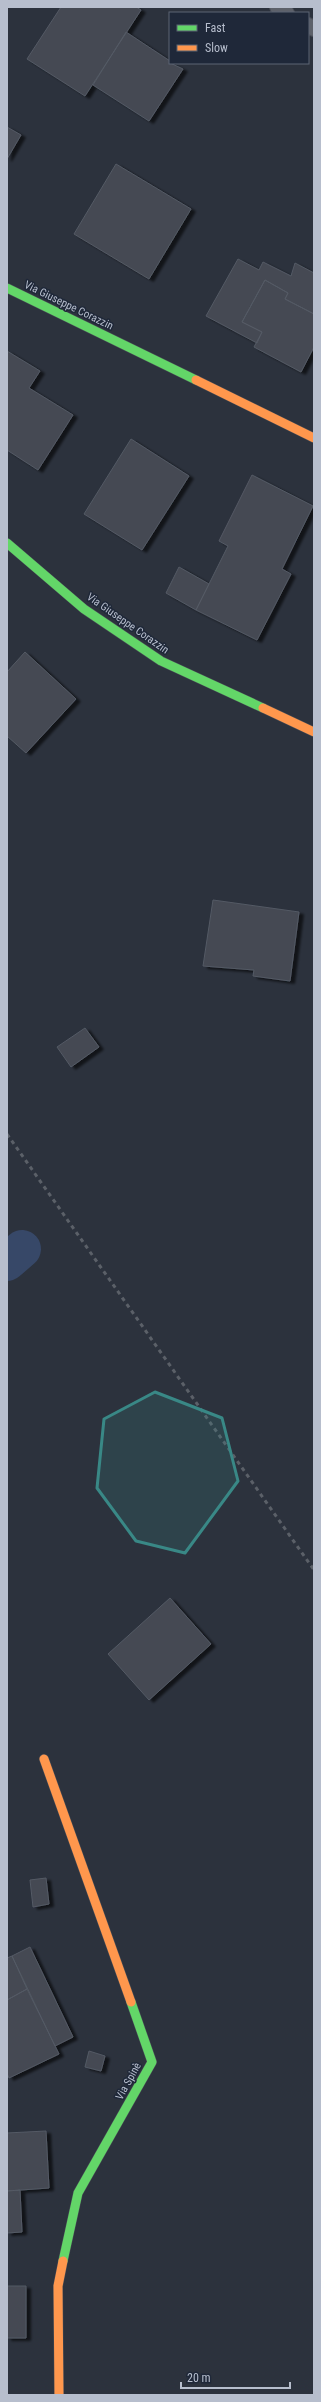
<svg xmlns="http://www.w3.org/2000/svg" width="321" height="2402" font-family="'Roboto Condensed',sans-serif">
	<style>
		.lines { fill: none; stroke-linecap: round; stroke-linejoin: round }
		.canal { stroke: #374868; stroke-width: 38 }
		.building { fill: #444952; stroke: #545a65; filter: url(#shadow) }
		.lane-casing { stroke: #494d56; stroke-width: 16 }
		.fast-casing { stroke: #494d56; stroke-width: 10 }
		.slow-casing { stroke: #494d56; stroke-width: 10 }
		.lane { stroke: #5d616a; stroke-width: 14 }
		.fast { stroke: #63d668; stroke-width: 9 }
		.slow { stroke: #ff974d; stroke-width: 9 }
		.rail { stroke: #5b6068; stroke-width: 3; stroke-dasharray: 4 4; stroke-linecap: butt }
		.marked { fill: #398886; fill-opacity: 0.2; stroke: #398886; stroke-width: 3; stroke-linejoin: round }
		.labels { text-anchor: middle; stroke-width: 3; stroke-linejoin: round; paint-order: stroke }
		.street-label { font-size: 11px; fill: #b7becd; stroke: #1f2839 }
	</style>
	<defs>
		<filter id="shadow"><feDropShadow dx="4.5" dy="2.5" stdDeviation="1" flood-color="#0009"/></filter>
	</defs>
	<rect width="100%" height="100%" fill="#2c323d"/>
	<g class="lines">
		<!-- canal -->
		<path class="canal" d="M7 1262 22 1249"/>
	</g>
	<!-- building -->
	<path class="building" d="M61 7H136L141 10 85 96 27 59Z
		M126 32 170 61V63L183 69 149 121 93 85Z
		M7 127 21 135 7 159Z
		M116 164 191 209 149 279 74 234Z
		M238 259 259 270 263 262 291 276 295 263 314 273V314L285 299 288 293 265 280 242 322 262 332 257 343 206 316Z
		M265 280 288 293 285 299 314 314V347L301 372 254 347 262 332 242 322Z
		M7 351 40 371 29 388 73 415 38 470 7 450Z
		M131 439 189 476 142 550 84 514Z
		M252 475 313 506 282 569 291 574 257 640 196 610 228 546 219 541Z
		M179 567 209 584 196 610 166 593Z
		M25 652 76 699 26 753 7 736V672Z
		M213 900 299 912 290 981 253 976 254 970 203 966Z
		M85 1028 99 1047 71 1067 57 1047Z
		M170 1598 211 1644 149 1700 108 1654Z
		M46 1878 49 1904 33 1907 30 1880Z
		M30 1947 73 2037 55 2046 12 1956Z
		M12 1956 27 1989 7 2000V1958Z
		M27 1989 59 2054 9 2078 7 2073V2000Z
		M89 2051 105 2056 101 2071 85 2067Z
		M46 2131 49 2188 7 2191V2133Z
		M20 2190 22 2232 7 2233V2191Z
		M7 2286H26V2338H7Z"/>
	<g class="lines">
		<defs>
			<path id="lane" d="M277 7 287 13
				M308 25 314 29"/>
			<path id="fast" d="M7 288 196 380
				M7 543 84 609 161 661 263 708
				M63 2261 78 2193 152 2062 131 2002"/>
			<path id="slow" d="M196 380 314 438
				M263 708 314 732
				M44 1759 131 2002
				M59 2395 58 2286 63 2261"/>
		</defs>
		<!-- lane casing -->
		<use href="#lane" class="lane-casing"/>
		<!-- fast casing -->
		<use href="#fast" class="fast-casing"/>
		<!-- slow casing -->
		<use href="#slow" class="slow-casing"/>
		<!-- lane -->
		<use href="#lane" class="lane"/>
		<!-- fast -->
		<use href="#fast" class="fast"/>
		<!-- slow -->
		<use href="#slow" class="slow"/>
		<!-- rail -->
		<path class="rail" d="M7 1134 314 1570"/>
	</g>
	<!-- marked area -->
	<path class="marked" d="M155 1392 222 1418 238 1481 185 1553 136 1541 97 1488 104 1419Z"/>
	<g class="labels">
		<!-- street labels -->
		<g class="street-label">
			<text transform="translate(69 305) rotate(26)" y="4">Via Giuseppe Corazzin</text>
			<text transform="translate(128 623) rotate(35)" y="4">Via Giuseppe Corazzin</text>
			<text transform="translate(128 2081) rotate(-61)" y="4">Via Spinè</text>
		</g>
	</g>
	<!-- border -->
	<rect width="321" height="2402" fill="none" stroke="#b7becd" stroke-width="16"/>
	<!-- legend -->
	<rect x="169" y="12" width="140" height="52" fill="#1f2839" stroke="#5c6474"/>
	<rect x="177" y="25" width="20" height="6" fill="#63d668" stroke="#5c6474"/>
	<text x="205" y="32" font-size="12" fill="#b7becd">Fast</text>
	<rect x="177" y="45" width="20" height="6" fill="#ff974d" stroke="#5c6474"/>
	<text x="205" y="52" font-size="12" fill="#b7becd">Slow</text>
	<!-- scale -->
	<path d="M181 2382v6h109v-6" fill="none" stroke="#b7becd" stroke-width="2"/>
	<text x="187" y="2382" font-size="12" fill="#b7becd" stroke="#1f2839" stroke-width="3" paint-order="stroke">20 m</text>
</svg>
